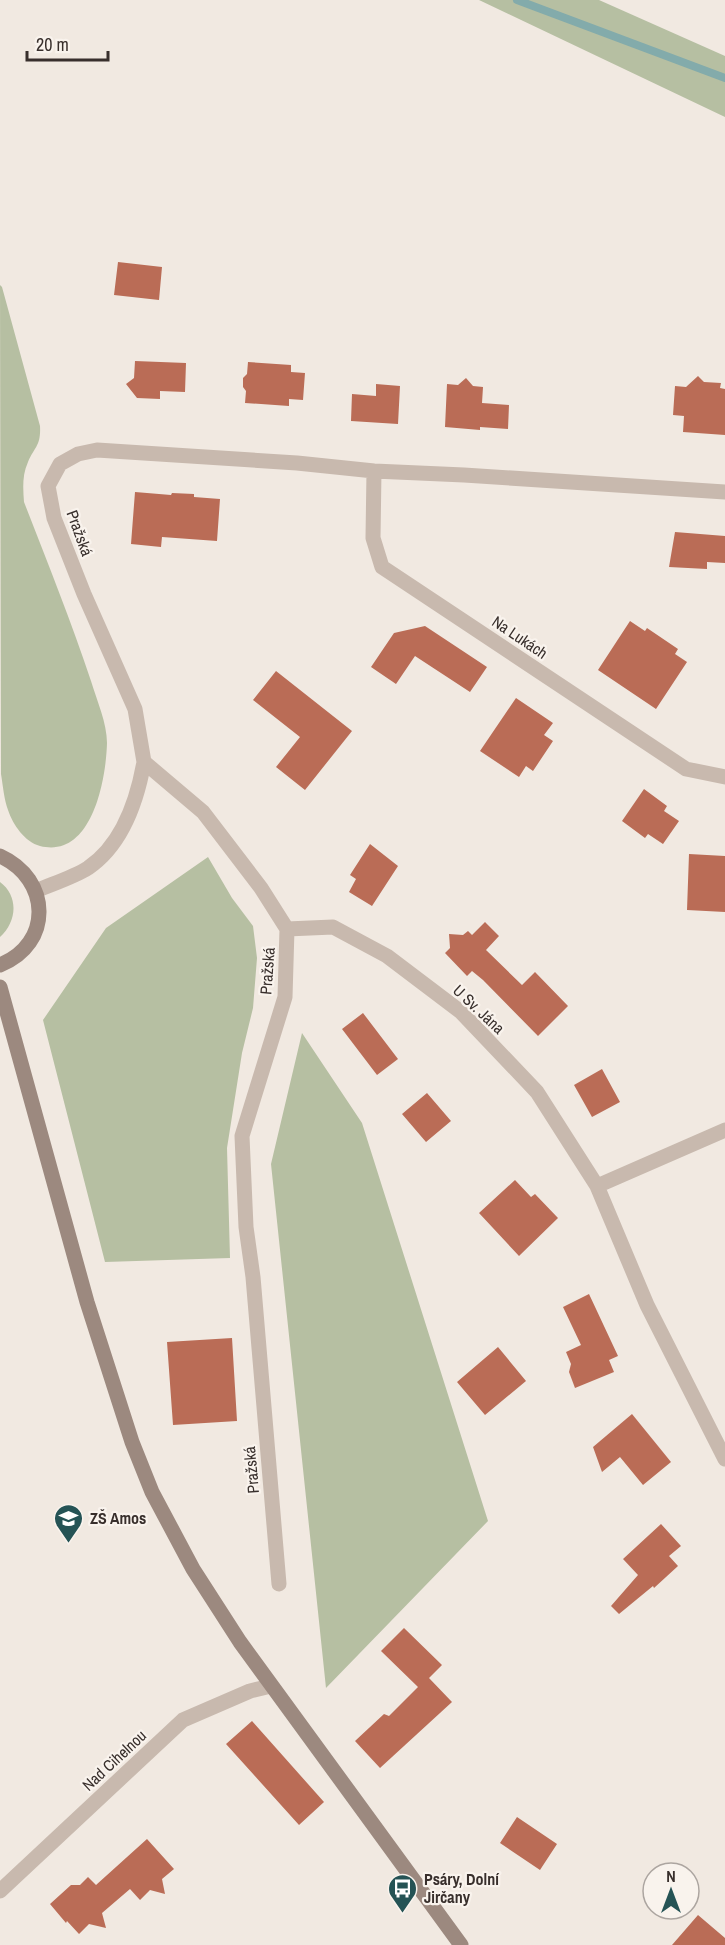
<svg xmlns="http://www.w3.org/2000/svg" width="725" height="1945" font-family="'Archivo Narrow',sans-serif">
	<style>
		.green { fill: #b6bfa2 }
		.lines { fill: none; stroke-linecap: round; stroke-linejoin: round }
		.stream { stroke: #83abab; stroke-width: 8 }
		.building { fill: #ba6c56 }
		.minor { stroke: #c8b9ae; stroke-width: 15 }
		.secondary { stroke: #9c897f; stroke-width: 15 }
		.labels { text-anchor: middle; stroke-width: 4.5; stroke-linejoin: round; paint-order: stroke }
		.street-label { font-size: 16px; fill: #382f2c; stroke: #f9f3ed }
		.poi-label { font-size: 16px; font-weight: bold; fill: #382f2c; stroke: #f9f3ed; text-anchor: start }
	</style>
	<rect width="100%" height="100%" fill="#f1e9e1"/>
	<!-- green -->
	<path class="green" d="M479 0H599L725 56V117Z
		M0 285 2 287 40 426C41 446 35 446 28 462 22 475 23 489 24 502 47 561 71 621 91 681 97 701 107 723 107 743 106 780 92 859 40 846 25 842 13 825 8 810 4 799 3 786 1 774Z
		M208 857 232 898 253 926 257 958 253 1008 242 1053 227 1148 230 1258 105 1262 43 1020 106 928Z
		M0 882C19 896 17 922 0 937Z
		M302 1033 362 1123 488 1521 326 1688 271 1164Z"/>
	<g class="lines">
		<!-- stream -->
		<path class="stream" d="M517 0 725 78"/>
	</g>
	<!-- building -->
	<path class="building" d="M118 262 162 267 159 300 114 295Z
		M135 361 186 363 185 392 160 391V399L137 398 126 384 134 378Z
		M248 362 291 365V372L305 373 303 400 289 399V406L245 403 246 391 243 387V378L247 374Z
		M698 376 704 382 721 383 720 388 725 389V435L683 432 684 416 673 415 675 386 686 387Z
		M466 378 473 386 483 387 482 403 509 405 508 429 480 427V430L445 427 447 384 458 385Z
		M376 384 400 386 398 424 351 421 352 394 376 396Z
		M135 492 171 495 172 493 194 494V497L220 499 217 541 162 537 161 547 131 544Z
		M675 532 725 536V563L707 562V569L669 567Z
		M630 621 645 631 647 628 678 649 675 654 687 662 656 709 598 670Z
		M425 626 487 667 470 692 415 656 396 684 371 667 394 633Z
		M276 671 352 731 305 790 276 767 300 737 253 700Z
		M516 698 553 723 544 735 553 741 533 771 526 766 519 777 480 751Z
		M644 789 667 806 664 811 679 821 663 844 648 834 645 838 622 821Z
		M370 844 398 866 372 906 349 892 356 879 350 875Z
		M689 854 725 856V912L687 910Z
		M485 922 499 936 486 950 522 985 535 972 568 1006 538 1036 483 980 472 971 467 976 445 953 450 948 449 934 463 935 468 931 472 935Z
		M363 1013 398 1059 377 1075 342 1029Z
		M602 1069 620 1102 592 1117 574 1085Z
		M427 1093 451 1121 426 1142 402 1114Z
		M515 1180 531 1197 535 1194 558 1218 519 1256 479 1213Z
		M589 1294 618 1356 609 1360 614 1372 575 1388 569 1372 571 1364 566 1352 581 1345 563 1307Z
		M232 1338 237 1421 173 1425 167 1342Z
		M498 1347 526 1381 485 1415 457 1382Z
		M632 1414 671 1462 643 1485 620 1457 602 1472 593 1447Z
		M661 1524 681 1546 669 1556 678 1566 654 1588 653 1586 619 1614 611 1606 638 1575 623 1559Z
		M404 1628 442 1665 429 1678 452 1702 380 1768 355 1741 384 1714 389 1716 418 1687 381 1651Z
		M252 1721 324 1802 299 1825 226 1744Z
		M517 1817 557 1844 540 1870 500 1843Z
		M147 1839 174 1869 162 1879 165 1894 150 1890 140 1900 130 1889 102 1913 106 1928 89 1924 79 1934 67 1921 66 1923 50 1904 71 1885H80L88 1877 96 1885Z
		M698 1915 725 1938V1945H672Z"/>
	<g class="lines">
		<!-- minor -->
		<path class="minor" d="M374 471 373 538 382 567 686 769 725 777
			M36 891C52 884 74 877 88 868 122 845 137 801 144 762
			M287 929 333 927 387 956 461 1012 537 1092 597 1186 647 1305 725 1459
			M597 1186 725 1130
			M279 1584 253 1277 246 1227 242 1136 285 997 287 929 261 888 203 812 144 762 135 709 84 594 54 518 48 486 60 464 78 454 97 450 297 463 374 471 464 475 725 492
			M0 1891 183 1720 250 1691 271 1686"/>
		<!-- secondary -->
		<path class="secondary" d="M0 856C51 879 53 944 0 965
			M0 987 87 1302 132 1442 152 1492 193 1569 240 1642 461 1945"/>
	</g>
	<!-- icons -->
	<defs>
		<symbol id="school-pin" viewBox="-11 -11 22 30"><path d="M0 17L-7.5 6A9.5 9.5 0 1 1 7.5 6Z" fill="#255355" stroke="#f9f3ed"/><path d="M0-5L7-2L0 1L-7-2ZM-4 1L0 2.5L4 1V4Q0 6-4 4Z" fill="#fff"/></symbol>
		<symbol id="bus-pin" viewBox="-11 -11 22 30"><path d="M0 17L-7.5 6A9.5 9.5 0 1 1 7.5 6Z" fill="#255355" stroke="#f9f3ed"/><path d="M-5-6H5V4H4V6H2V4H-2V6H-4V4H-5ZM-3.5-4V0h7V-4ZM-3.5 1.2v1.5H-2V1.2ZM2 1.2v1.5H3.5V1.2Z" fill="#fff"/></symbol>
	</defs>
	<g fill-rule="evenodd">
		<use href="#school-pin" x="52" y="1502" width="33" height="45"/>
		<use href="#bus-pin" x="386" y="1872" width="33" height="45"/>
	</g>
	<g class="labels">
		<!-- street labels -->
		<g class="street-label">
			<text transform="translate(80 533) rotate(70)" y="6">Pražská</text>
			<text transform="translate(520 637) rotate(34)" y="6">Na Lukách</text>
			<text transform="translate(267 971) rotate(-86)" y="6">Pražská</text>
			<text transform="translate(479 1009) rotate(43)" y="6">U Sv. Jána</text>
			<text transform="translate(251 1470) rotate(-95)" y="6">Pražská</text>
			<text transform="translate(114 1760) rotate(-43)" y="6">Nad Cihelnou</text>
		</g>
		<!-- poi labels -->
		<g class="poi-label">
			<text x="90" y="1524">ZŠ Amos</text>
			<text x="424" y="1885">Psáry, Dolní<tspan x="424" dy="18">Jirčany</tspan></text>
		</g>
	</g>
	<!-- north arrow -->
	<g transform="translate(671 1891)"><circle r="28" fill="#f9f3ed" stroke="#aca5a0" stroke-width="1.5"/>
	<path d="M0-4.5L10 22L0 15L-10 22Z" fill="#255355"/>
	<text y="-9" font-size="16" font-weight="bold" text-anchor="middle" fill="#382f2c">N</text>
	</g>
	<!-- scale -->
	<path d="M27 51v9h81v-9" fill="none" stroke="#382f2c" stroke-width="3"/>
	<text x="36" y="51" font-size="18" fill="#382f2c" stroke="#f9f3ed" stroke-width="4.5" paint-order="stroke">20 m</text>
</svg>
